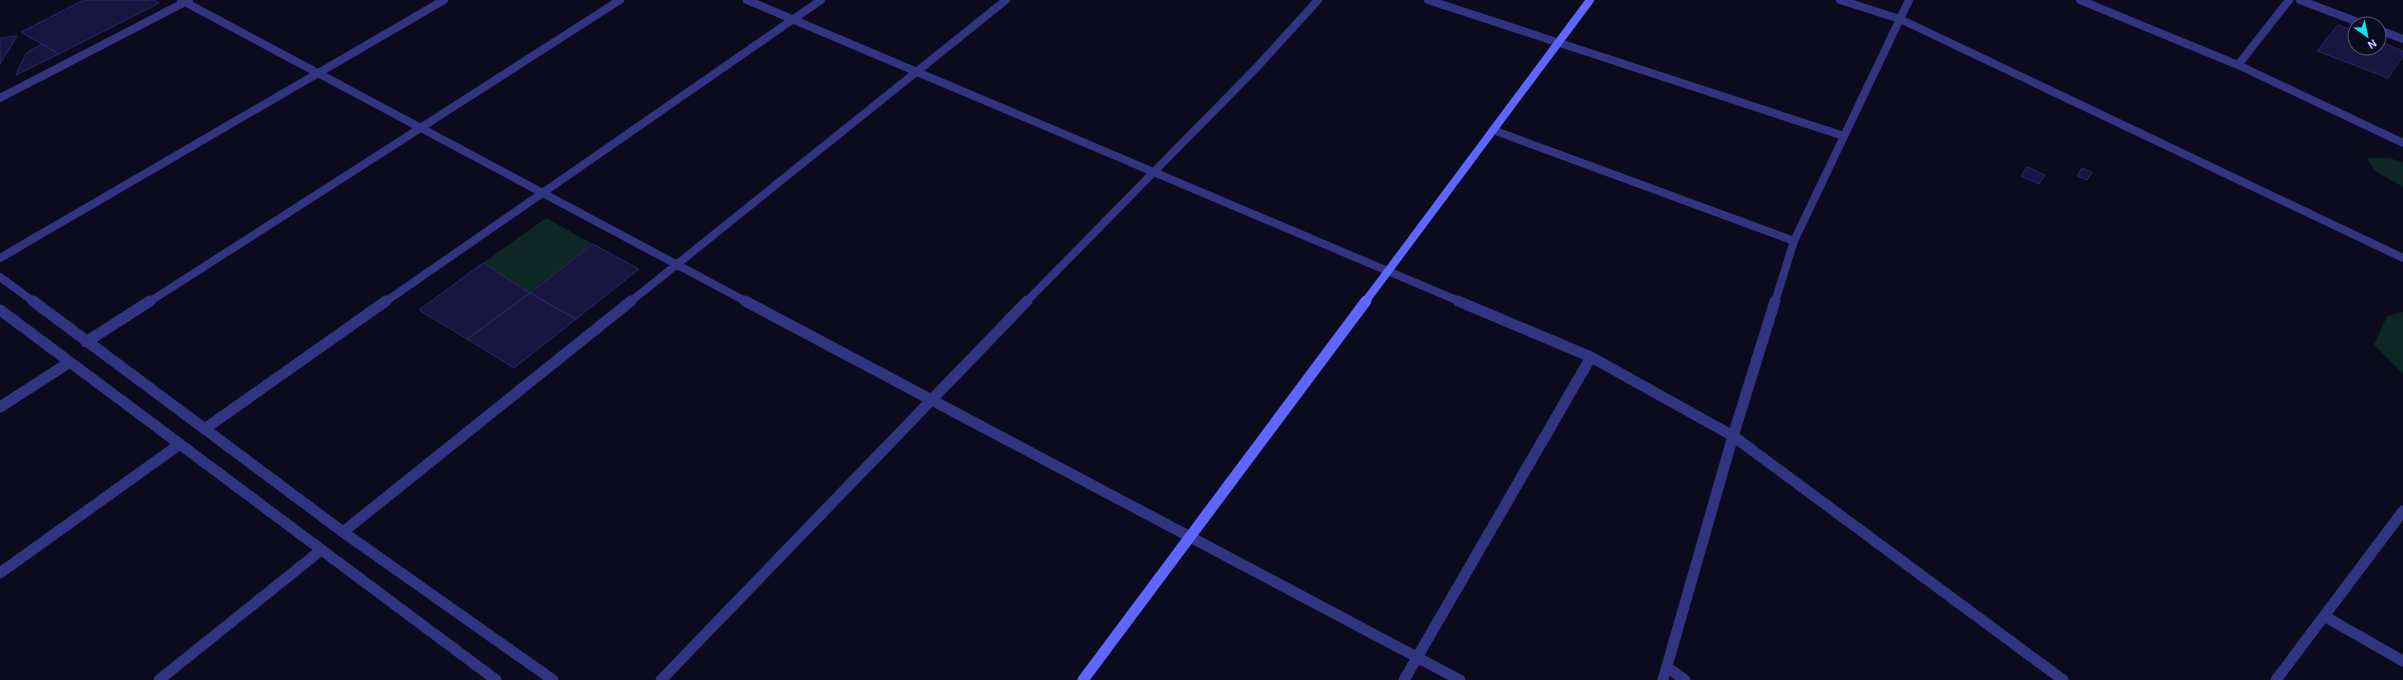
<svg xmlns="http://www.w3.org/2000/svg" width="2403" height="680" font-family="'Exo 2',sans-serif">
	<style>
		.green { fill: #0d2724 }
		.building { fill: #1a153f; stroke: #2d256d }
		.lines { fill: none; stroke-linecap: round; stroke-linejoin: round }
		.street-far1 { stroke: #313480; stroke-width: 8 }
		.street { stroke: #313480; stroke-width: 11 }
		.secondary-far1 { stroke: #5d66ff; stroke-width: 8 }
		.secondary { stroke: #5d66ff; stroke-width: 11 }
	</style>
	<rect width="100%" height="100%" fill="#0c0a1d"/>
	<!-- green -->
	<path class="green" d="M2367 158H2389L2403 162V187L2375 171Z
		M546 218 593 244 530 293 483 263Z
		M2403 312V374L2374 345 2387 316Z"/>
	<!-- building -->
	<path class="building" d="M84 0H153L159 3 59 54 21 32Z
		M2338 25 2355 31V48H2379V41L2403 51V56L2388 78 2317 51Z
		M17 36 0 64V38Z
		M42 44 59 54 16 75 26 53Z
		M2027 167 2045 175 2039 184 2021 176Z
		M2082 168 2092 172 2087 180 2077 176Z
		M593 244 639 269 576 319 530 293Z
		M483 263 530 293 467 339 419 310Z
		M530 293 576 319 514 368 467 339Z"/>
	<g class="lines">
		<!-- street-far1 -->
		<path class="street-far1" d="M181 0 747 302
			M747 0 1461 302
			M1428 0 1844 136
			M1840 0 1900 19 2403 258
			M2080 0 2238 65 2403 143
			M2300 0 2363 24
			M2379 30 2403 39
			M2238 65 2289 0
			M0 98 189 0
			M1493 130 1794 241
			M0 258 444 0
			M0 277 34 302
			M149 302 620 0
			M385 302 821 0
			M630 302 1006 0
			M1026 302 1258 66 1318 0
			M1775 302 1794 241 1909 0"/>
		<!-- street -->
		<path class="street" d="M33 301 343 532 553 680
			M745 301 1460 680
			M1458 301 1591 357 1733 436 2063 680
			M0 310 496 680
			M86 342 150 301
			M0 407 70 362
			M206 428 386 301
			M343 532 631 301
			M0 573 180 444
			M2324 616 2403 661
			M1667 667 1685 680
			M159 680 320 551
			M661 680 1027 301
			M1404 680 1591 357
			M1663 680 1733 436 1775 301
			M2276 680 2403 511"/>
		<!-- secondary-far1 -->
		<path class="secondary-far1" d="M1365 302 1590 0"/>
		<!-- secondary -->
		<path class="secondary" d="M1083 680 1366 301"/>
	</g>
	<!-- north arrow -->
	<g transform="translate(2367 36) rotate(147)"><circle r="19" fill="#0c0a1d" stroke="#575577"/>
	<path d="M0-3L7 15L0 10L-7 15Z" fill="#00ecf1"/>
	<text y="-6" font-size="11" font-weight="bold" text-anchor="middle" fill="#c8c6ff">N</text>
	</g>
</svg>
